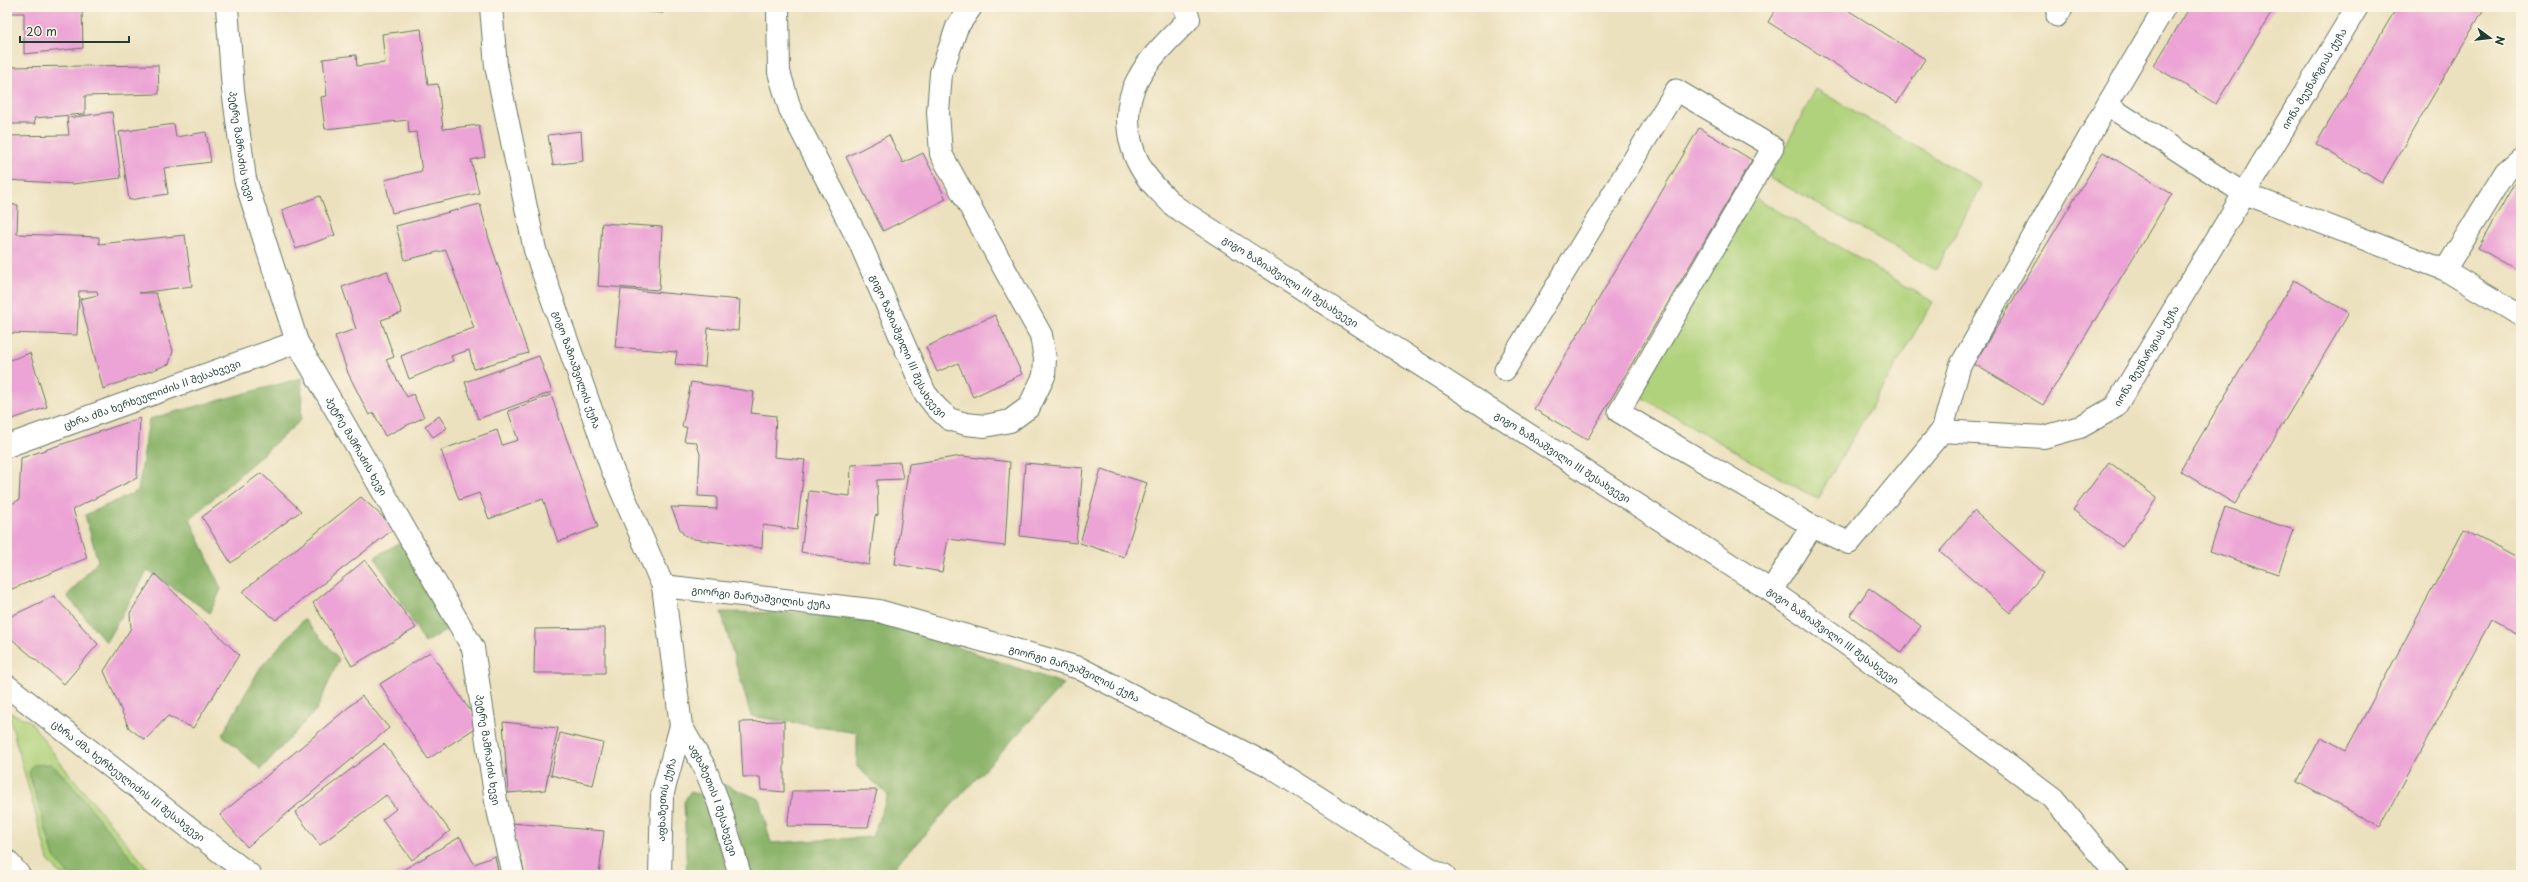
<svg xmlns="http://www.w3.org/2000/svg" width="2528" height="882" font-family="'Playpen Sans','Noto Sans Georgian',sans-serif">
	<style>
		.green { fill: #b0d27b; stroke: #688858 }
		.forest { fill: #8cb46b; stroke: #567850 }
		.building { fill: #eca3d5 }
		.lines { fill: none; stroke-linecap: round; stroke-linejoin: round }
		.lane-casing { stroke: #677664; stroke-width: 23 }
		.street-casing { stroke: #677664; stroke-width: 24 }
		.secondary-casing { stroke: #677664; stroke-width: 24 }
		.lane { stroke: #fff; stroke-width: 21 }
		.street { stroke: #fff; stroke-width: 22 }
		.secondary { stroke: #fff; stroke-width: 22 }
		.labels { text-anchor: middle; stroke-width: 3; stroke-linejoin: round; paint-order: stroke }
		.street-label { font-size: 10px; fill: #1f3d34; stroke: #fcf5e5 }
	</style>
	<rect width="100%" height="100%" fill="#fcf5e5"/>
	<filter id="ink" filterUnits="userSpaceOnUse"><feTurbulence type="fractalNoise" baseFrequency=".025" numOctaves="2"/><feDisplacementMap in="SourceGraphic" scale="8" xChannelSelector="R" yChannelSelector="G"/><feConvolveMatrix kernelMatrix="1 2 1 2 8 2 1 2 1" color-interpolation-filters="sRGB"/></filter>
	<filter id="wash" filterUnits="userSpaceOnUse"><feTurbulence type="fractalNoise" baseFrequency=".012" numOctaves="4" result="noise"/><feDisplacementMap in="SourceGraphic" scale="16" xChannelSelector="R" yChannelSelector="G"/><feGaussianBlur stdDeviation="0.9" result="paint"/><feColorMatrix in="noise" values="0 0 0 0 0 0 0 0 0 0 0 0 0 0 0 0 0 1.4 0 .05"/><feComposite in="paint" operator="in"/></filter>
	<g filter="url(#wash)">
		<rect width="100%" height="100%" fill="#ece1be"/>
		<!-- green -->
		<path class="green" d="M1816 89 1982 185 1936 270 1769 177Z
			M1754 197 1933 302 1817 499 1638 395Z
			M8 712 30 721 63 766 153 875H61L48 860Z"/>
		<!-- forest -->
		<path class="forest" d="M302 378 301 420 190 519 221 589 210 613 148 570 106 642 67 596 98 561 85 515 138 491 149 419Z
			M406 539 454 626 425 643 375 557Z
			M721 612 806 613 894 625 1064 684 887 875H751L723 784 759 799 771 843 872 837 888 795 857 767V733L751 716Z
			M304 619 339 659 317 709 261 769 222 735 260 668Z
			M51 764 66 778 145 875H69L54 857 29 773 33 765Z
			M690 792 706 796 728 875H687L684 802Z"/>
		<g id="blocks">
			<!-- building -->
			<path class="building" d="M7 7H82L83 48 24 54V13H7Z
				M256 7H316V9H256Z
				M596 7H664L663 13Z
				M1777 7H1843L1925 59 1897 103 1768 22Z
				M2190 7H2275L2216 104 2154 66Z
				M2397 7H2485L2382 183 2316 144Z
				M421 29 428 85 438 84 443 129 479 125 485 157 471 160 479 193 392 213 385 180 422 171 416 132 409 133 408 120 325 129 321 97 327 96 323 59 356 55 357 66 385 63 382 34Z
				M158 65 159 94 85 96V114L34 118 35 124H7V67Z
				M112 112 121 178 73 184 7 180V136L69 135 67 118Z
				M174 124 176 137 206 132 211 162 164 168 168 194 129 200 119 132Z
				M1699 128 1752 160 1587 440 1534 409Z
				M581 131 583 161 553 165 548 135Z
				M889 135 903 163 923 153 946 199 883 231 846 157Z
				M2103 152 2172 194 2043 405 1974 364Z
				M2518 177 2521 179V272L2478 248Z
				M320 196 335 235 296 249 282 210Z
				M7 204 18 205 17 234 99 237V244L185 235 192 286 139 293H156L173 351 169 364 103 389 80 299 98 295 97 291H79L77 335 7 333Z
				M480 204 489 239 528 353 474 369 469 350 451 356 453 361 409 379 401 356 446 337 474 328 446 250 405 260 396 226Z
				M602 223 662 227 659 290 598 286Z
				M387 271 402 313 381 320 394 357 386 360 407 397 413 394 424 417 385 436 374 413 369 415 348 373 335 336 356 329 342 287Z
				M2294 280 2349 313 2235 504 2180 471Z
				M621 289 740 300 738 331 708 328 705 367 675 364 677 352 615 347Z
				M995 315 1022 374 973 397 958 363 937 372 926 347Z
				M30 353 47 407 7 421V361Z
				M539 356 552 392 478 419 465 382Z
				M691 382 754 392 751 413 776 416 774 457 805 460 797 530 763 525 762 548 694 539 684 535 680 529 671 507 717 509V497L698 496 700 454 696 442 684 441 687 427H682Z
				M551 395 598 527 558 542 543 499 489 519 479 493 459 500 441 450 497 430 502 445 518 440 508 411Z
				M439 416 447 428 433 437 425 426Z
				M140 418 137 478 73 509 87 558 7 591V506L19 500 21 458Z
				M962 456 1010 462 1005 546 948 539 942 572 895 564 909 464Z
				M900 462 903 479 877 480 878 515 875 516 869 565 801 552 809 491 850 496 851 465Z
				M2109 462 2157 498 2122 547 2073 510Z
				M1025 463 1083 468 1076 543 1020 536Z
				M1101 469 1147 483 1124 557 1080 543Z
				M261 473 301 511 231 563 202 517Z
				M361 497 395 528 276 620 242 592Z
				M2225 507 2294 530 2278 574 2210 551Z
				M1974 511 2044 573 2010 613 1940 551Z
				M2464 530 2521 560V636L2491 620 2380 827 2297 782 2321 737 2346 750Z
				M365 560 416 628 352 666 313 603Z
				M155 574 239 655 193 728 168 716 145 740 129 728 104 671 131 628 130 613Z
				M1869 588 1921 626 1902 653 1850 616Z
				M54 596 98 644 64 684 7 635V618Z
				M605 628V673H534L535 629Z
				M430 652 480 725 428 759 380 684Z
				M362 696 389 728 247 847 220 815Z
				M784 721V792L761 790 760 777H743L740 722Z
				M503 722 558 728 545 790 508 793Z
				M560 733 603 743 593 785 551 775Z
				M384 744 450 831 412 860 382 820 396 809 386 795 320 845 295 812Z
				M877 790 868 827 787 826 792 791Z
				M512 823 604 831 599 875H525Z
				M460 837 474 864 495 856 499 875H394Z"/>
		</g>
	</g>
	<g filter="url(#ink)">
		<use href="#blocks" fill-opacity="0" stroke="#677664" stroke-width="1"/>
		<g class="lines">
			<defs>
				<path id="lane" d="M2057 16 2063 7
					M2107 105 2243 193 2445 270 2521 316
					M2445 270 2505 172 2521 158
					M1505 370 1676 90 1773 147 1619 412 1812 526
					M1942 431 1960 366 2107 105 2165 7"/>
				<g id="street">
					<path id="s1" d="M227 7 233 90 245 179 297 342 473 648 496 801 513 875"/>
					<path id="s2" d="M778 7 779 72 790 109 860 243 925 393 936 407 949 419 966 424 985 426 1010 421 1029 407 1044 376 1045 359 1041 335 941 154 938 112 941 73 957 27 971 7"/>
					<path id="s3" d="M1184 7 1189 19C1172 37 1150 56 1138 79 1121 109 1127 150 1147 177 1154 187 1165 196 1174 206L1771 591 1851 647 2053 798 2117 875"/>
					<path id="s4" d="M7 446 297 342"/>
					<path id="s5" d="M663 586 681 726 705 768 719 804 740 875"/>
					<path id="s6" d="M1771 591 1812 526 1849 543 1942 431 2044 437 2080 427 2115 407 2357 7"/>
					<path id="s7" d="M7 686 250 875"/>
					<path d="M7 861 19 875"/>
					<path id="s8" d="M660 875 662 796 681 726"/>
				</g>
				<g id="secondary">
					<path id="s9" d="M491 7 496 66 535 250 612 469 663 586 879 611 1079 668 1266 764 1429 868 1444 875"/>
				</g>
			</defs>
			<!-- lane casing -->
			<use href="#lane" class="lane-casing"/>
			<!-- street casing -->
			<use href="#street" class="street-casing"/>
			<!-- secondary casing -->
			<use href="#secondary" class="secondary-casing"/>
			<!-- lane -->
			<use href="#lane" class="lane"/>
			<!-- street -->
			<use href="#street" class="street"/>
			<!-- secondary -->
			<use href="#secondary" class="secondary"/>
		</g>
	</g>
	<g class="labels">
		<!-- street labels -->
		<g class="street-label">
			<text dy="4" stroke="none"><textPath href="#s6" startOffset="827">იონა მეუნარგიას ქუჩა</textPath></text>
			<text dy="4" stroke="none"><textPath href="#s1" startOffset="140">პეტრე მამრაძის ხევი</textPath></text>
			<text dy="4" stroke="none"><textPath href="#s3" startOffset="374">გიგო ზაზიაშვილი III შესახვევი</textPath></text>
			<text dy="4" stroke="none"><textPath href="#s2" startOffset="369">გიგო ზაზიაშვილი III შესახვევი</textPath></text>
			<text dy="4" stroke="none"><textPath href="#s6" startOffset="503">იონა მეუნარგიას ქუჩა</textPath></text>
			<text dy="4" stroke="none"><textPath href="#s9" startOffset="374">გიგო ზაზიაშვილის ქუჩა</textPath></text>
			<text dy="4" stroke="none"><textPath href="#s4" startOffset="154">ცხრა ძმა ხერხეულიძის II შესახვევი</textPath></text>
			<text dy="4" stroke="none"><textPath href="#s1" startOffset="464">პეტრე მამრაძის ხევი</textPath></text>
			<text dy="4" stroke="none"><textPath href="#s3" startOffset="698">გიგო ზაზიაშვილი III შესახვევი</textPath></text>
			<text dy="4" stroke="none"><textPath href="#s9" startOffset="706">გიორგი მარუაშვილის ქუჩა</textPath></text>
			<text dy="4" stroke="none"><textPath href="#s3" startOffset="1022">გიგო ზაზიაშვილი III შესახვევი</textPath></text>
			<text dy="4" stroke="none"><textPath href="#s9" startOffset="1030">გიორგი მარუაშვილის ქუჩა</textPath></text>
			<text dy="4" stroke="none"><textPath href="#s1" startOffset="800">პეტრე მამრაძის ხევი</textPath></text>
			<text dy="4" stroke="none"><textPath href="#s7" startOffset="154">ცხრა ძმა ხერხეულიძის III შესახვევი</textPath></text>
			<text dy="4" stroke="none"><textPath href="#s8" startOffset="76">აფხაზეთის ქუჩა</textPath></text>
			<text dy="4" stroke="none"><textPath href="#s5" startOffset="222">აფხაზეთის I შესახვევი</textPath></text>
		</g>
	</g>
	<!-- margin -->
	<rect width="2528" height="882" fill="none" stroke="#fcf5e5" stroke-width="24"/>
	<!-- north arrow -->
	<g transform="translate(2490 38) rotate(105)" stroke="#fcf5e5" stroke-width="3" paint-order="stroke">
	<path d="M0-3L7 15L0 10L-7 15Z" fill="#1f3d34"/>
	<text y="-6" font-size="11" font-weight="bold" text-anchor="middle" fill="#1f3d34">N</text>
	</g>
	<!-- scale -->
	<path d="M20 36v6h109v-6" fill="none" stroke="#1f3d34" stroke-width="2"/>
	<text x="26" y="36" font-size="12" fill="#1f3d34" stroke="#fcf5e5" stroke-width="3" paint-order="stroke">20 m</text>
</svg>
